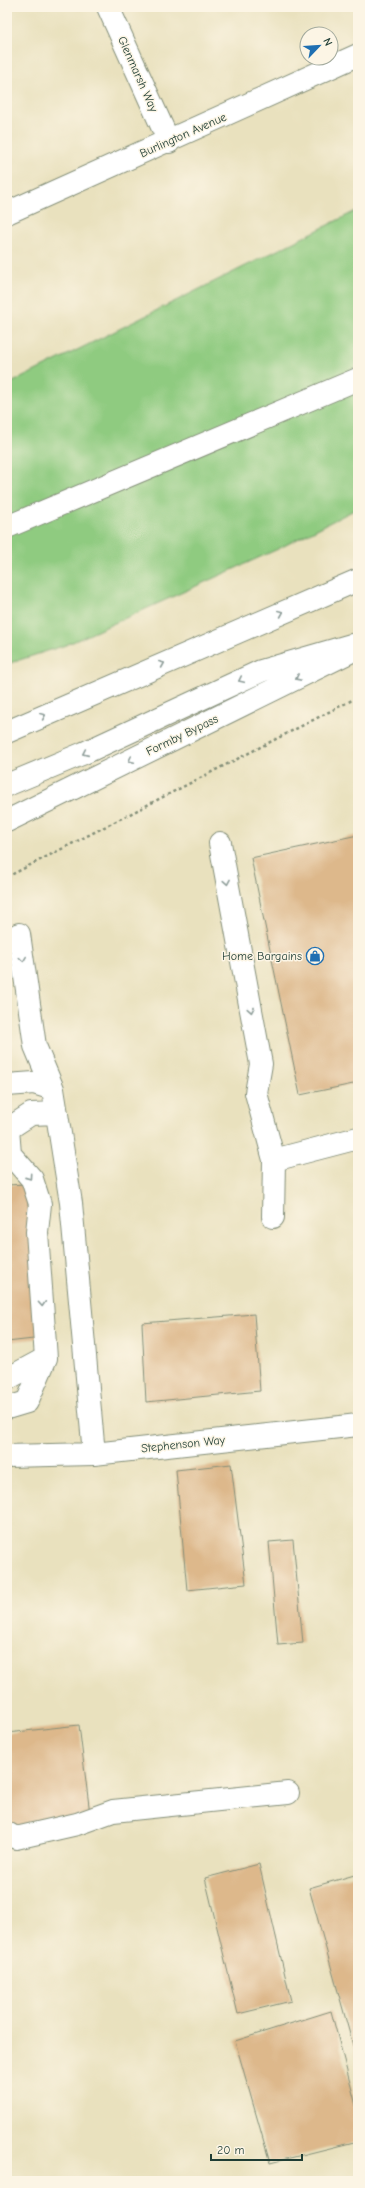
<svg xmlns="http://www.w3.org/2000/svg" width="365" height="2188" font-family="'Comic Neue',sans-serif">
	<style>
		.green { fill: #8fcb80; stroke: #57845a }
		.building { fill: #ddb88b }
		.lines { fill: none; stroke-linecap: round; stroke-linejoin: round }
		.minor-casing { stroke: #848f79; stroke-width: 24 }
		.major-casing { stroke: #848f79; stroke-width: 24 }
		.highway-casing { stroke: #848f79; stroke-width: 24 }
		.path { stroke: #848f79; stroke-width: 2.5; stroke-dasharray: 3 3; stroke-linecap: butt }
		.minor { stroke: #fff; stroke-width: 22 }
		.major { stroke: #fff; stroke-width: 22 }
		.highway { stroke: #fff; stroke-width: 22 }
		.oneway { stroke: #8f9e9a }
		.labels { text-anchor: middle; stroke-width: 3; stroke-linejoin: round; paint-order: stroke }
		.street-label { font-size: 12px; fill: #1f3d34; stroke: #fcf5e5 }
		.poi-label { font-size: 12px; fill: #1f3d34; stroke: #fcf5e5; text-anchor: end }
	</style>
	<rect width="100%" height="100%" fill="#fcf5e5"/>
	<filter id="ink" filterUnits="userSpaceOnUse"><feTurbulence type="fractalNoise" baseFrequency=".025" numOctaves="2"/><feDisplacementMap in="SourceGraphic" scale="8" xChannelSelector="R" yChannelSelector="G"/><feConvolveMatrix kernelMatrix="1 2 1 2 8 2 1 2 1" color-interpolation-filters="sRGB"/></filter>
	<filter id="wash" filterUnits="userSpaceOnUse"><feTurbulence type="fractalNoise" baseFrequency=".012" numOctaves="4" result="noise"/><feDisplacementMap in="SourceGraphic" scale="16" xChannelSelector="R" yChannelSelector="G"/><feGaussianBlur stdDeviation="0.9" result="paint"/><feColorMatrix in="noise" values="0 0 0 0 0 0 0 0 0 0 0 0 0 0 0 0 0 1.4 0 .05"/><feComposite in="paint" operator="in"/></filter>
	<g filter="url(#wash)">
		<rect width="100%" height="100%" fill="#e9e1be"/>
		<!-- green -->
		<path class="green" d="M358 210V508L278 549 66 645 7 664V385Z"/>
		<g id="blocks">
			<!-- building -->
			<path class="building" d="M358 835V1083L300 1095 251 858Z
				M26 1184 42 1338 7 1342V1185Z
				M254 1314 260 1391 146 1402 142 1323Z
				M231 1464 246 1584 187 1590 176 1470Z
				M293 1540 303 1643 278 1645 269 1542Z
				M79 1725 90 1814 8 1828 7 1733Z
				M259 1864 291 2001 238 2014 205 1878Z
				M358 1874V2063L309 1888Z
				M331 2011 358 2113V2141L270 2163 235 2041Z"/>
		</g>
	</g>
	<g filter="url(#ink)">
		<use href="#blocks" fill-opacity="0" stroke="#848f79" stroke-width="1"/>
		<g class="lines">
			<defs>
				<path id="minor" d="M108 7 169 142
					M7 213 358 55
					M7 527 358 379
					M220 843 261 1064 256 1093 274 1160 273 1217
					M7 941 19 934 35 1046 53 1089 71 1203 94 1454
					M7 1085 34 1083 53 1089
					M274 1160 358 1138
					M7 1379 46 1358
					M7 1408 27 1402 46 1358 37 1232 40 1204 32 1179 10 1154 8 1129 31 1114 57 1113
					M7 1456 94 1454 358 1425
					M7 1833 16 1838 77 1824 113 1811 288 1793"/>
				<path id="major" d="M7 785 84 753 261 671 351 645"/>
				<path id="highway" d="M7 732 358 580
					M7 821 358 648"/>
			</defs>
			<!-- minor casing -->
			<use href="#minor" class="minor-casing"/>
			<!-- major casing -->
			<use href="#major" class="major-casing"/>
			<!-- highway casing -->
			<use href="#highway" class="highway-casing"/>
			<!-- path -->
			<path class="path" d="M7 877 358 697"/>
			<!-- minor -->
			<use href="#minor" class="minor"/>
			<!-- major -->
			<use href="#major" class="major"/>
			<!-- highway -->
			<use href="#highway" class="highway"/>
		</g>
		<!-- one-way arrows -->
		<defs><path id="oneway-chevron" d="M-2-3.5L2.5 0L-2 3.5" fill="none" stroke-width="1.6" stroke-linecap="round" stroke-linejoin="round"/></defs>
		<g class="oneway">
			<use href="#oneway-chevron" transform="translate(281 613) rotate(-23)"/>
			<use href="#oneway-chevron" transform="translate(162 664) rotate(-23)"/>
			<use href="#oneway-chevron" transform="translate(298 678) rotate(154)"/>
			<use href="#oneway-chevron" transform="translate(241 680) rotate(155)"/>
			<use href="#oneway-chevron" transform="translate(43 716) rotate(-23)"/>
			<use href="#oneway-chevron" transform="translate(85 753) rotate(156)"/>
			<use href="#oneway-chevron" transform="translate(131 760) rotate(154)"/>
			<use href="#oneway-chevron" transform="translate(227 882) rotate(80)"/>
			<use href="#oneway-chevron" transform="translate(23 959) rotate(82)"/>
			<use href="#oneway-chevron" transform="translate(251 1010) rotate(80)"/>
			<use href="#oneway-chevron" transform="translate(29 1177) rotate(55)"/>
			<use href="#oneway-chevron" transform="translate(42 1304) rotate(86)"/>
		</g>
	</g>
	<!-- icons -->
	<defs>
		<symbol id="shop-ring" viewBox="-11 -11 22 22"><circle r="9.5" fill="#fcf5e5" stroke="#1f6fb2" stroke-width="1.5"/><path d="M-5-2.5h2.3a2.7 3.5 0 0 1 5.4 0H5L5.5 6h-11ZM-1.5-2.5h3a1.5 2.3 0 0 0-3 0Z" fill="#1f6fb2"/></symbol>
	</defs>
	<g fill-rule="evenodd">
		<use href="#shop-ring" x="305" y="946" width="20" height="20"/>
	</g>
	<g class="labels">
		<!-- street labels -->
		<g class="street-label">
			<text transform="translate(138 74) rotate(66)" y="4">Glenmarsh Way</text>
			<text transform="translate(183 135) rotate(-24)" y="4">Burlington Avenue</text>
			<text transform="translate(182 735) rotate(-26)" y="4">Formby Bypass</text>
			<text transform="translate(183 1444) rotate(-6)" y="4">Stephenson Way</text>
		</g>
		<!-- poi labels -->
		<g class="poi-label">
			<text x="302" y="960">Home Bargains</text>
		</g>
	</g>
	<!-- margin -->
	<rect width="365" height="2188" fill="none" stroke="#fcf5e5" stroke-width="24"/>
	<!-- north arrow -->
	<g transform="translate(319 46) rotate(65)"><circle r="19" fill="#fcf5e5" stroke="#a4ab9e"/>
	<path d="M0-3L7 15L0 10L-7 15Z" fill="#1f6fb2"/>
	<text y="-6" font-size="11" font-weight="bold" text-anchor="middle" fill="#1f3d34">N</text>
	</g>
	<!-- scale -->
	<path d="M211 2154v6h91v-6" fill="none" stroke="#1f3d34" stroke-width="2"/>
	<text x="217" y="2154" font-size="12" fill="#1f3d34" stroke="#fcf5e5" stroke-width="3" paint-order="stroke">20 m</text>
</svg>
